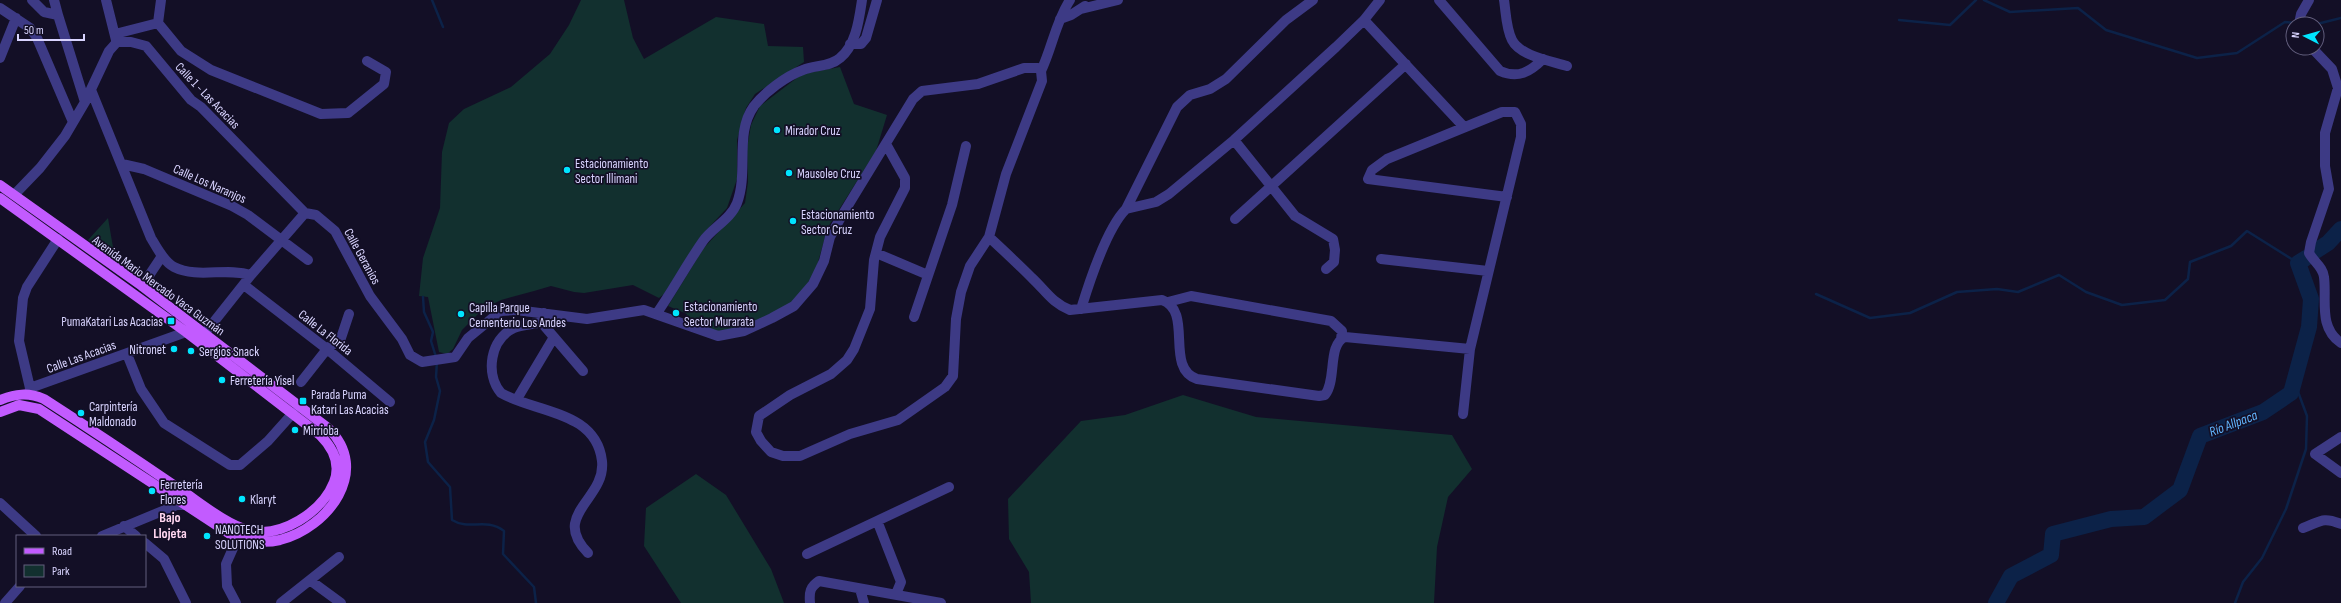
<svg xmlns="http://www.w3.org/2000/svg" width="2341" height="603" font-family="'Sofia Sans Condensed',sans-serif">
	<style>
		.green { fill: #12302f }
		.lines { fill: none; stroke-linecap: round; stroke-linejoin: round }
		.stream { stroke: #0c2248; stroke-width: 2.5 }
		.river { stroke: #0c2248; stroke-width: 16 }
		.minor { stroke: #3d3a85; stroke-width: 10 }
		.major { stroke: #c25bff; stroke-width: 10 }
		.poi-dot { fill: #00e5ff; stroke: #130f26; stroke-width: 1.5 }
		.labels { text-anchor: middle; stroke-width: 3.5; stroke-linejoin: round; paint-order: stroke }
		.street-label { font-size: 13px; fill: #d9d4ff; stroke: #130f26 }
		.poi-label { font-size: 13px; fill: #d9d4ff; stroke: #130f26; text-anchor: start }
		.water-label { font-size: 14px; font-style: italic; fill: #62b6ff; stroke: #130f26 }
		.neighbourhood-label { font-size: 14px; font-weight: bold; fill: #ffd6f0; stroke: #130f26 }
	</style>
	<rect width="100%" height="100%" fill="#130f26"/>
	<!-- green -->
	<path class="green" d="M581 0H624L633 38 644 59 716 17 764 24 768 46 803 47 804 62 755 94 746 108 737 140V179L727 208 700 237 664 294 659 298 633 285 584 293 574 292 551 286 534 291 501 300 483 309 462 330 453 349 447 354 439 352 428 297 419 296 423 258 440 208 442 152 449 123 464 109 511 87 550 54 569 25Z
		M840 67 854 104 887 115 876 151 828 227 816 269 803 291 790 304 745 327 721 333 684 321 687 314 668 306 703 249 745 203 748 182 747 148 751 125 760 106 802 74Z
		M108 218 115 259 88 240Z
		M1183 395 1256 417 1452 435 1472 469 1448 497 1437 547 1434 603H1031L1029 572 1009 539 1008 499 1081 421 1125 415Z
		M696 474 726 495 771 569 784 603H681L644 546 646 508Z"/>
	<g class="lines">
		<!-- stream -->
		<path class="stream" d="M432 0 443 27
			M1984 0 2010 12 2078 8 2106 30 2197 58 2237 53 2285 22 2294 23
			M1899 20 1950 25 1976 0
			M2304 23 2313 24
			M2317 24 2341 18
			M1816 294 1870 318 1910 313 1957 292 1997 289 2018 292 2059 275 2086 292 2122 305 2165 300 2188 279 2190 262 2231 246 2247 231 2298 263
			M423 297 424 312 433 332 431 341 436 357
			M437 361 436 377 440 391 434 420 425 442 428 462 450 487 452 520C470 531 485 517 504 531L503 554 534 587 536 603
			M2235 603 2243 582 2262 558 2286 509 2306 449 2307 416 2294 381"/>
		<!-- river -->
		<path class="river" d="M2314 252 2328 243 2341 229
			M1996 603 2011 576 2051 555 2053 534 2111 519 2144 517 2180 490 2200 436 2263 412 2291 393 2309 327 2311 299 2298 263 2306 258"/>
		<!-- minor -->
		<path class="minor" d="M32 0 44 12 58 15 85 102
			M54 0 58 15
			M106 0 116 40
			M161 0 158 23 181 51 211 70 321 114 348 113 384 84 386 72 367 61
			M1439 0 1500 71C1518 79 1530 72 1543 59
			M1504 0C1506 13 1506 28 1512 40 1520 56 1551 61 1567 66
			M0 8 30 28 37 38 73 122
			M1081 9 1118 0
			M1060 19 1071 15 1085 6
			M1364 20 1464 127
			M2299 24 2301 14 2309 0
			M115 34 158 23
			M117 42H131L146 46 191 100 201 107 305 213
			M850 44H861L866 38 877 0
			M2312 48 2332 69 2338 88 2325 133V166L2329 189 2311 242 2309 253C2314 262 2323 267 2324 277 2327 300 2318 327 2341 343
			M0 58 16 18
			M1041 71C1052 48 1056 21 1070 0
			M91 90 151 238C157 248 164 262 174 267 198 279 226 267 251 275
			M1234 140 1295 216 1333 239 1335 250 1334 262 1326 269
			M122 164 144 169 232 206 248 215 308 260
			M14 195 40 168 65 136 85 102 109 51 117 42
			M1126 209 1177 107 1190 95 1210 89 1226 79 1286 20 1313 0
			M1235 219 1406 64
			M989 237C1003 250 1018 264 1032 278 1045 290 1052 303 1070 310L1162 300C1194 311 1164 368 1197 379L1319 396 1325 395C1337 380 1327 345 1345 337L1470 349
			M876 253 928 275
			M1381 259 1488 271
			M244 285 327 349 390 402
			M142 286 162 256
			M1168 302 1191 296 1331 321 1342 331 1341 339
			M1081 309C1089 283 1107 228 1126 209L1156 202 1169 194 1234 140 1336 47 1364 20 1380 0
			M544 313 541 322C533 325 522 324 514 328 490 339 485 374 501 393 535 413 596 410 602 461 606 500 550 514 588 553
			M657 313C673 290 687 264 703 241 712 228 731 219 737 203 749 171 734 134 754 106 765 92 786 76 803 70 814 65 830 67 840 58 856 45 859 20 862 0
			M914 317 952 205 966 146
			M541 322 583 371
			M205 333 251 275 305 213 316 215 335 231 370 296 402 339 410 355 422 362 455 357 468 338 501 311 516 310 587 319 644 310 718 336 744 331 772 318 794 306 813 284 824 261 830 237 841 217 913 99 922 91 978 84 1024 68H1038L1041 71 1042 81 1006 174 989 237 970 266 961 292 956 319 953 376 945 387 898 420 850 434 800 456H783L771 452 761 441 756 432 759 416 790 395 831 374 847 360 854 349 870 309 874 260 880 237 905 188V178L886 144
			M127 354 141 389 164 423 230 465H240L268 441 293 413
			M301 382 327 349 341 338 349 314
			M30 388 186 332
			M29 394 30 388 19 341 23 298 27 287 58 239
			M517 399 554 337
			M1463 414 1470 349 1521 137V124L1515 112H1502L1387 159 1372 170 1368 179 1507 197
			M2341 437 2315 454 2341 473
			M0 503 36 536
			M878 523 901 582 896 594
			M124 526 136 536
			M2303 528C2320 522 2322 516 2341 524
			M102 536 177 505H186
			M145 543 164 559 186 603
			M807 554 949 487
			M311 581 341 603
			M860 589 864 603
			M5 603 20 586
			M236 603 227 586 226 564 238 537
			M281 603 339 557
			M810 603C809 592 810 587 819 581L941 603"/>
		<!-- major -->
		<path class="major" d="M0 185 142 286 328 428C372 470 328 528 280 540 262 544 246 541 230 534L39 409 19 405 0 412
			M0 198 186 332 320 435C333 448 341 464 334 482 322 512 281 539 248 530 225 524 198 501 178 488 134 458 89 428 44 399 28 392 15 394 0 400"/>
	</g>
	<!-- markers -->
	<g class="poi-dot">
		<circle cx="777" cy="130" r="4"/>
		<circle cx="567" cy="170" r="4"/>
		<circle cx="789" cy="173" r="4"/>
		<circle cx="793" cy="221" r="4"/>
		<circle cx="676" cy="313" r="4"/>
		<circle cx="461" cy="314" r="4"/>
		<rect x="167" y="317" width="8" height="8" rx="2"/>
		<circle cx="174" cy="349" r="4"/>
		<circle cx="191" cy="351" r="4"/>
		<circle cx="222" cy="380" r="4"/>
		<rect x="299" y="397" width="8" height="8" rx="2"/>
		<circle cx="81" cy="413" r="4"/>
		<circle cx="295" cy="430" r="4"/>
		<circle cx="152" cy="491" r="4"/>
		<circle cx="242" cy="499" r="4"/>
		<circle cx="207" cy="536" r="4"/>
	</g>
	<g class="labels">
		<!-- street labels -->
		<g class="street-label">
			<text transform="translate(208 95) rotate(46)" y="5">Calle 1 - Las Acacias</text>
			<text transform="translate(210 183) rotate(24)" y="5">Calle Los Naranjos</text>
			<text transform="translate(363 256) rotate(61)" y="5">Calle Geranios</text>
			<text transform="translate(159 285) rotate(36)" y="5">Avenida Mario Mercado Vaca Guzmán</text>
			<text transform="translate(326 332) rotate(38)" y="5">Calle La Florida</text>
			<text transform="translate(81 356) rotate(-20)" y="5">Calle Las Acacias</text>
		</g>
		<!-- poi labels -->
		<g class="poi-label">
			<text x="785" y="135">Mirador Cruz</text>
			<text x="575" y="168">Estacionamiento<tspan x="575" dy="15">Sector Illimani</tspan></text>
			<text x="797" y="178">Mausoleo Cruz</text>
			<text x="801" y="219">Estacionamiento<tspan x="801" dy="15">Sector Cruz</tspan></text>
			<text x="684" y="311">Estacionamiento<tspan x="684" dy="15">Sector Murarata</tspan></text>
			<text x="469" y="312">Capilla Parque<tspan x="469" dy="15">Cementerio Los Andes</tspan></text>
			<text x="163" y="326" text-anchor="end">PumaKatari Las Acacias</text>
			<text x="166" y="354" text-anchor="end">Nitronet</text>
			<text x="199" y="356">Sergios Snack</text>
			<text x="230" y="385">Ferretería Yisel</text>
			<text x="311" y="399">Parada Puma<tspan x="311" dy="15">Katari Las Acacias</tspan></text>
			<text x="89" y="411">Carpintería<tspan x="89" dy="15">Maldonado</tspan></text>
			<text x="303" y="435">Mirrioba</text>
			<text x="160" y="489">Ferretería<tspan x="160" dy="15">Flores</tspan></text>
			<text x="250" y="504">Klaryt</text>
			<text x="215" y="534">NANOTECH<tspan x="215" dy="15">SOLUTIONS</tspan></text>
		</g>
		<!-- water labels -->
		<g class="water-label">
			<text transform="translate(2233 423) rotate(-21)" y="5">Río Allpaca</text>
		</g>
		<!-- neighbourhood labels -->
		<g class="neighbourhood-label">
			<text x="170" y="522">Bajo<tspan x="170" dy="16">Llojeta</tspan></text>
		</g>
	</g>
	<!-- legend -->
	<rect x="16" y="535" width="130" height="52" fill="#130f26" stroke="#625e7d"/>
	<rect x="24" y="548" width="20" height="6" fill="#c25bff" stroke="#625e7d"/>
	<text x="52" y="555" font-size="12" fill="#d9d4ff">Road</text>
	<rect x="24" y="565" width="20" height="12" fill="#12302f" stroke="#625e7d"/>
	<text x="52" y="575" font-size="12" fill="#d9d4ff">Park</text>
	<!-- north arrow -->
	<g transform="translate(2305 36) rotate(276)"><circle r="19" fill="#130f26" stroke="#625e7d"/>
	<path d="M0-3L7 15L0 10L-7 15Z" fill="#00e5ff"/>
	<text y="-6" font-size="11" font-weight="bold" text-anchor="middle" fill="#d9d4ff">N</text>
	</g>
	<!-- scale -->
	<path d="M18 34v6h66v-6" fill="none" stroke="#d9d4ff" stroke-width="2"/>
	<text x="24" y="34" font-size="12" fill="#d9d4ff" stroke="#130f26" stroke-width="3" paint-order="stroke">50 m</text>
</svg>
